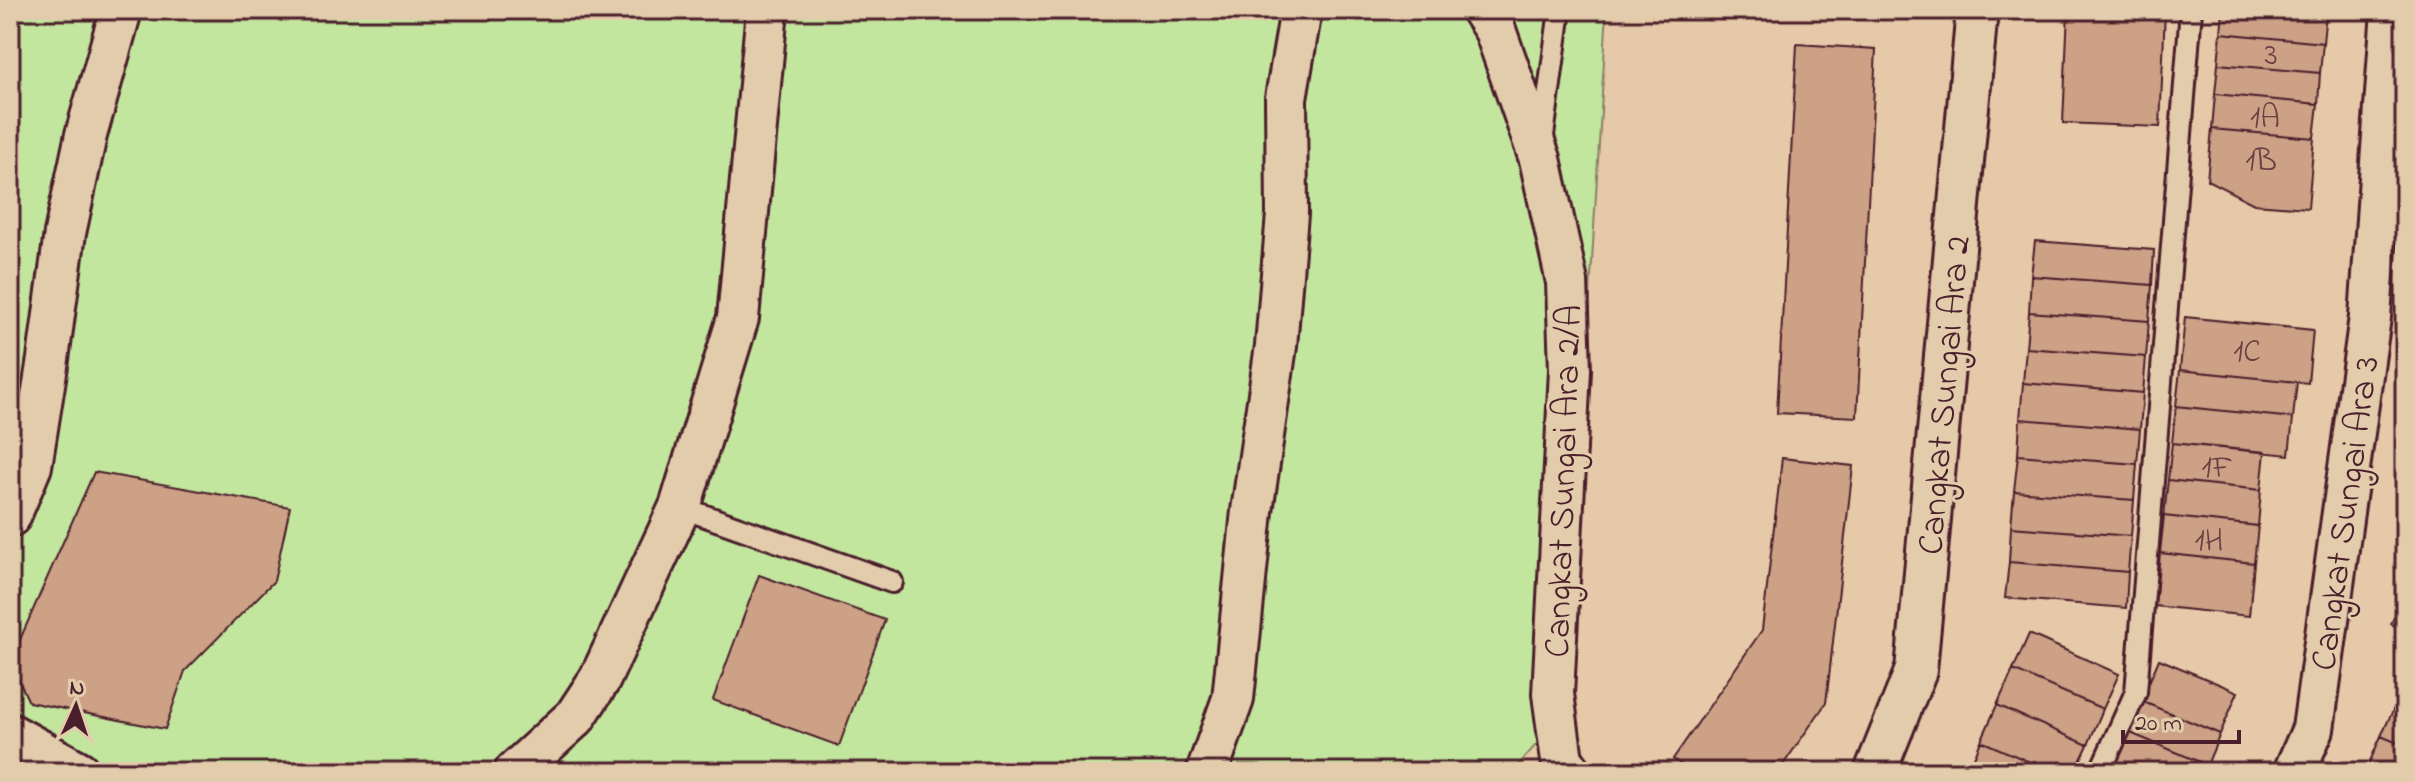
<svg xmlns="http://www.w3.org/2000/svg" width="2415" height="782" font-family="'Indie Flower',sans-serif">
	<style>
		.green { fill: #c3e69f; stroke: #868265; stroke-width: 2 }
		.building { fill: #cca186; stroke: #4a1f2b; stroke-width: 2 }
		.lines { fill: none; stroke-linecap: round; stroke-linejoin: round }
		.service-casing { stroke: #4a1f2b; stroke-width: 26 }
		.minor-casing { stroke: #4a1f2b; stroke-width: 46 }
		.service { stroke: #e3ccac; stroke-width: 20 }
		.minor { stroke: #e3ccac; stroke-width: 40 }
		.labels { text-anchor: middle; stroke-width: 6; stroke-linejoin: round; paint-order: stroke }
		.number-label { font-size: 32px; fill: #6a4042 }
		.street-label { font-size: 36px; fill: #4a1f2b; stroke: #e3ccac }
	</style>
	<rect width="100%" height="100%" fill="#e6c9a8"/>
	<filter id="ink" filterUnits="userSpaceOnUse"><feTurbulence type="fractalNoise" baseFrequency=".0125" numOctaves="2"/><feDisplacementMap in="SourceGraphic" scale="16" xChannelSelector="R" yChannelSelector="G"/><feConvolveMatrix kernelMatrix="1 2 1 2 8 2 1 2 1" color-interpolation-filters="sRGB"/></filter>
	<g filter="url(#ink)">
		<!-- green -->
		<path class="green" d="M10 10H1607L1565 712 1512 772H10Z"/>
		<!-- building -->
		<path class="building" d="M2068 10H2165L2160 127 2063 123Z
			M2223 10 2326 12 2323 43 2221 33Z
			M2221 33 2323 43 2320 73 2218 64Z
			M1797 44 1876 49 1857 417 1777 413Z
			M2218 64 2320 73 2318 104 2215 94Z
			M2215 94 2318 104 2314 138 2212 129Z
			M2212 129 2314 138 2308 208 2254 204 2207 180Z
			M2035 241 2154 250 2152 285 2031 276Z
			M2031 276 2152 285 2149 321 2029 312Z
			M2029 312 2149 321 2146 357 2026 348Z
			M2185 317 2313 330 2308 383 2180 370Z
			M2026 348 2146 357 2143 393 2023 383Z
			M2180 370 2297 382 2293 418 2176 406Z
			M2023 383 2143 393 2140 429 2020 419Z
			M2176 406 2293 418 2289 455 2172 443Z
			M2020 419 2140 429 2137 464 2018 455Z
			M2172 443 2265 452 2261 490 2168 480Z
			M2018 455 2137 464 2134 500 2014 491Z
			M1782 458 1853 466 1826 703 1778 772H1692L1673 759 1762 630Z
			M94 472 290 507 274 581 185 671 165 729 29 702 10 662Z
			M2168 480 2261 490 2258 526 2164 516Z
			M2014 491 2134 500 2131 536 2011 527Z
			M2164 516 2258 526 2254 563 2160 553Z
			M2011 527 2131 536 2128 572 2009 562Z
			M2160 553 2254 563 2249 616 2155 606Z
			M2009 562 2128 572 2126 608 2005 598Z
			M759 575 885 620 839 746 713 700Z
			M2405 593V630L2391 624Z
			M2029 634 2119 674 2103 709 2013 670Z
			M2159 659 2238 692 2220 734 2141 701Z
			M2013 670 2103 709 2088 745 1997 705Z
			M2141 701 2220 734 2207 765 2128 732Z
			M2396 704 2405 707V746L2381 736Z
			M1997 705 2088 745 2075 772H2053L1981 741Z
			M2128 732 2207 765 2204 772H2135L2114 764Z
			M2381 736 2405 746V772H2376L2367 768Z
			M1981 741 2053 772H1968Z"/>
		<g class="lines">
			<defs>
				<path id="service" d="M1542 143 1560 10
					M680 507 892 582
					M2100 772 2136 692 2191 10"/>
				<path id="minor" d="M1482 10 1495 30 1540 159 1567 282 1570 370 1553 694 1562 760 1571 772
					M10 516 31 466 48 359 65 233 86 135 121 10
					M10 734 79 772
					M515 772 575 717 600 679 680 507 738 318 767 10
					M1207 772 1233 699 1252 511 1276 346 1287 214 1286 98 1301 10
					M1875 772 1916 670 1977 10
					M2294 772 2313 729 2370 317 2392 10"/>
			</defs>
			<!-- service casing -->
			<use href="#service" class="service-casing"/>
			<!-- minor casing -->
			<use href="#minor" class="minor-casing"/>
			<!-- service -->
			<use href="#service" class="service"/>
			<!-- minor -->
			<use href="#minor" class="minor"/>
		</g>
	</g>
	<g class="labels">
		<!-- number labels -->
		<g class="number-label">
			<text x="2271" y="64">3</text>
			<text x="2265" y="127">1A</text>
			<text x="2261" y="170">1B</text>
			<text x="2247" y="361">1C</text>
			<text x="2217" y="477">1F</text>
			<text x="2209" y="550">1H</text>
		</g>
		<!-- street labels -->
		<g class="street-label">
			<text transform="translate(1942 395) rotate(-85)" y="13">Cangkat Sungai Ara 2</text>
			<text transform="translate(1561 481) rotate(-88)" y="13">Cangkat Sungai Ara 2/A</text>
			<text transform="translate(2343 513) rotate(-82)" y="13">Cangkat Sungai Ara 3</text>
		</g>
	</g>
	<!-- margin -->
	<rect width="2415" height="782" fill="none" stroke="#e3ccac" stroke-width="40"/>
	<rect x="20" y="20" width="2375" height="742" fill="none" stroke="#4a1f2b" stroke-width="3" filter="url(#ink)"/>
	<!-- north arrow -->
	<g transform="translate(76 706) rotate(3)" stroke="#e3ccac" stroke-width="6" paint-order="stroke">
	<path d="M0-6L14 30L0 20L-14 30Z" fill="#4a1f2b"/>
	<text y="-12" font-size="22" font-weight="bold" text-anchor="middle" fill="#4a1f2b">N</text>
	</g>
	<!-- scale -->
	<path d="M2123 730v12h116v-12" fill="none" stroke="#4a1f2b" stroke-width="4"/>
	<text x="2135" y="730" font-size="24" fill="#4a1f2b" stroke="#e3ccac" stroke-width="6" paint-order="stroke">20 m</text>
</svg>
